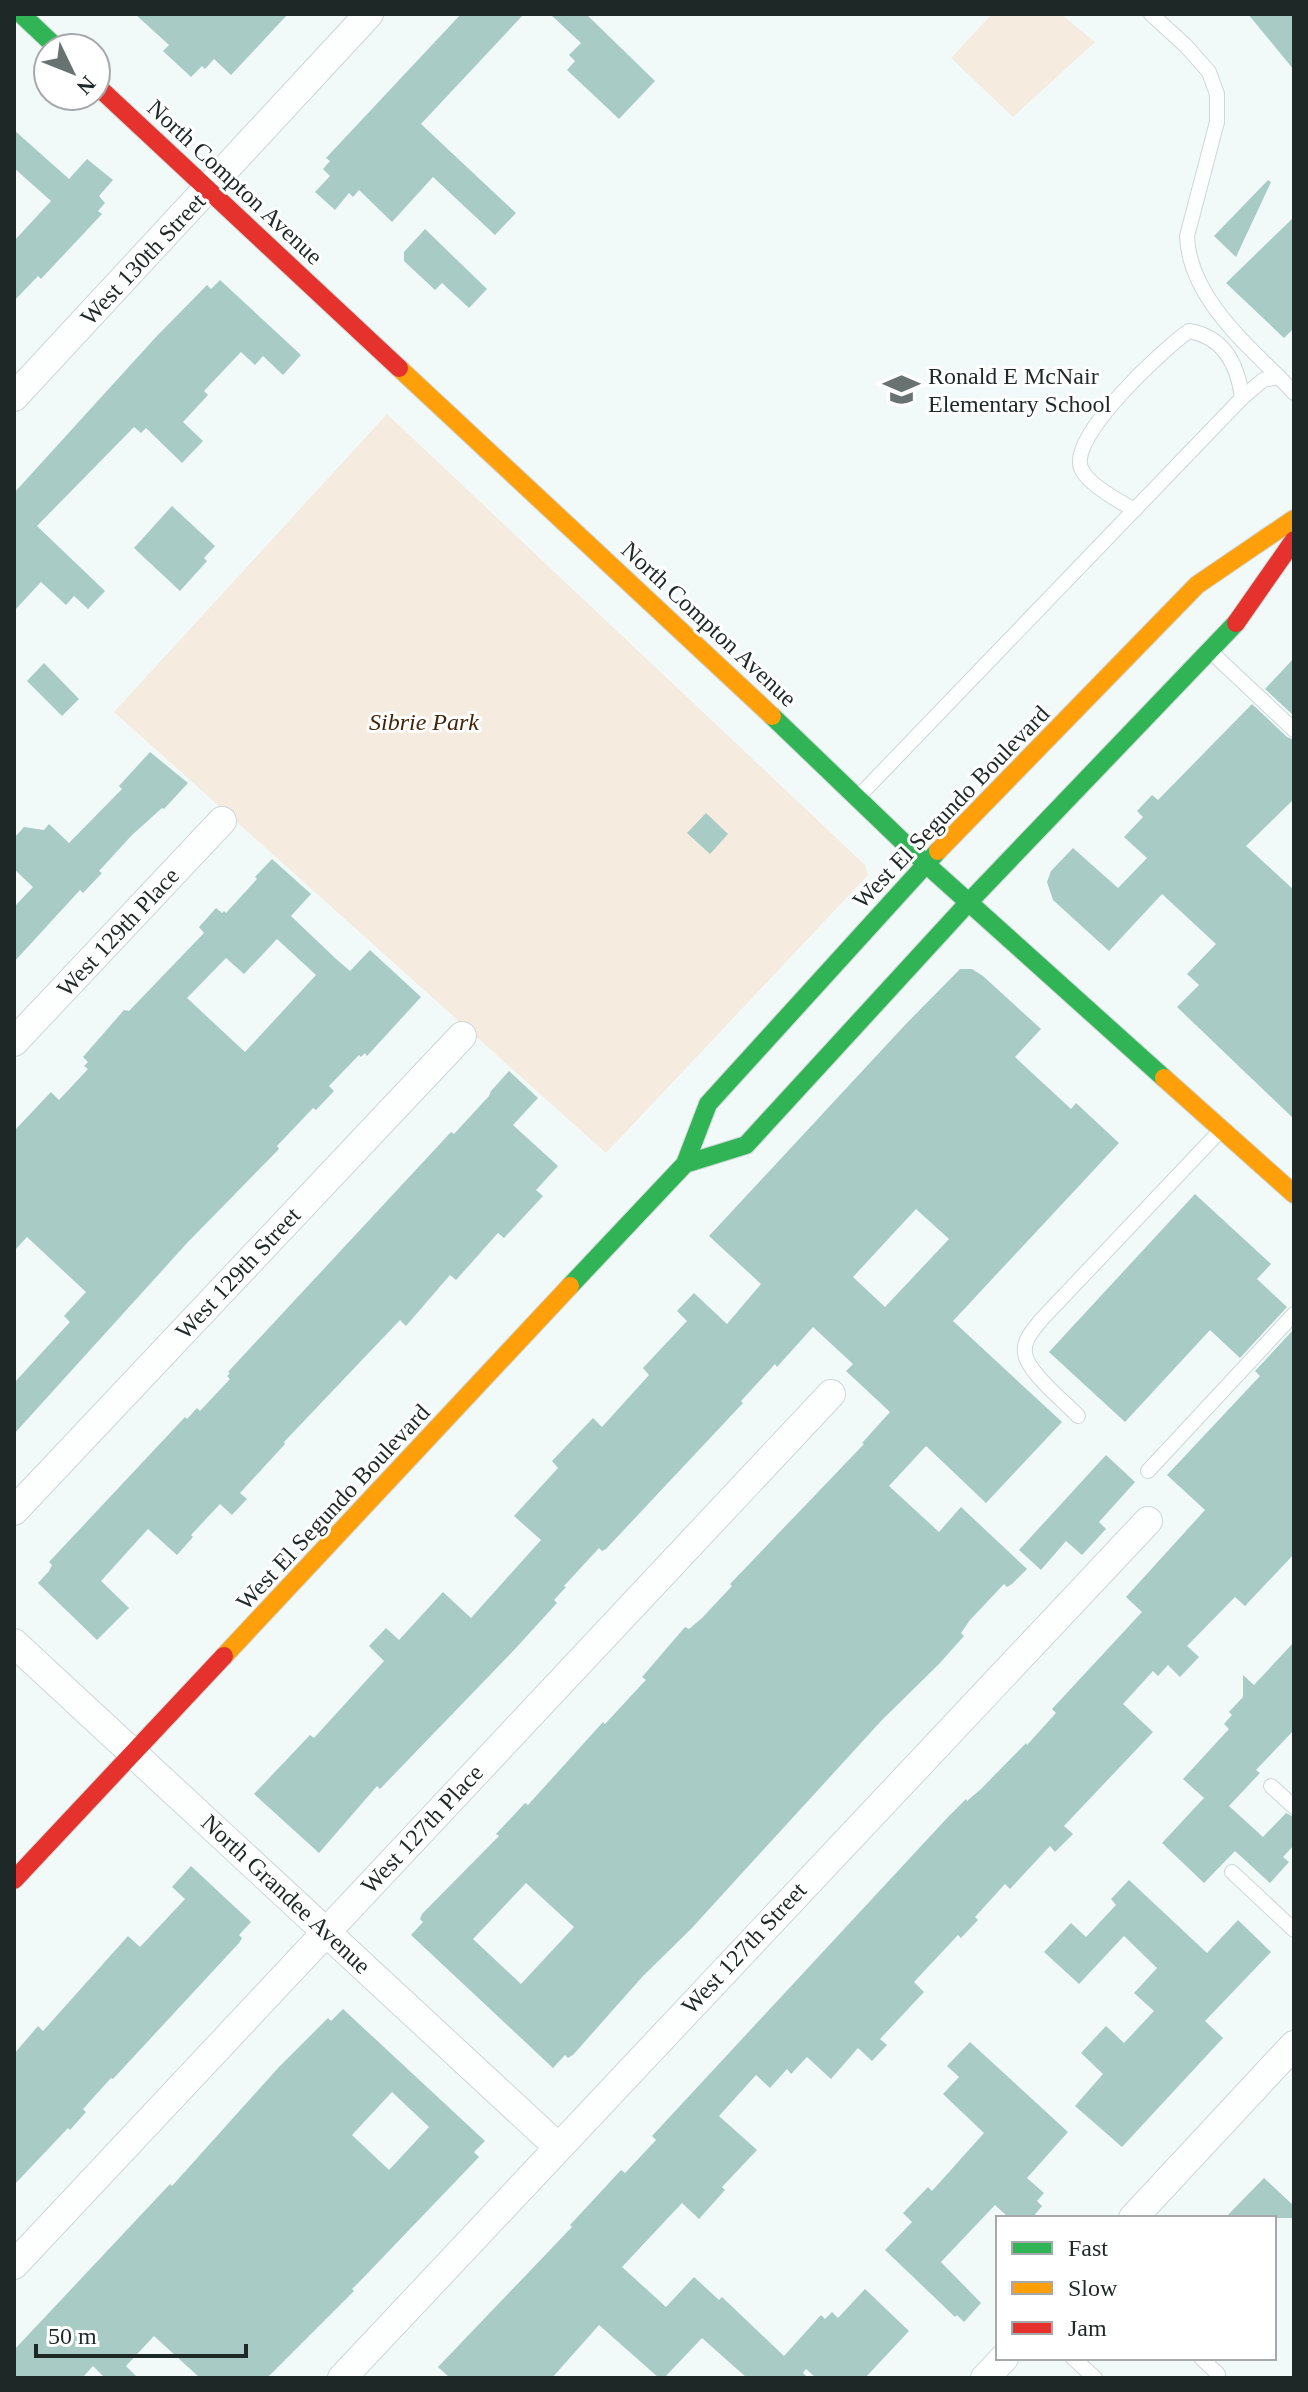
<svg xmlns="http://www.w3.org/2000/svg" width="1308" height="2392" font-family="'Times New Roman',serif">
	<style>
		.green { fill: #f6ebdf }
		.building { fill: #a8cbc6; fill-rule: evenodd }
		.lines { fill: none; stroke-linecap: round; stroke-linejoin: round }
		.lane-casing { stroke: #cdd7d5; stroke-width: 16 }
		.street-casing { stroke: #cdd7d5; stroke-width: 30 }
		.fast-casing { stroke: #cdd7d5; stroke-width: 20 }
		.slow-casing { stroke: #cdd7d5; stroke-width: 20 }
		.jam-casing { stroke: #cdd7d5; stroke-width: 20 }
		.lane { stroke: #fdfefe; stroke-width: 14 }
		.street { stroke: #fdfefe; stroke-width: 28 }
		.fast { stroke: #30b455; stroke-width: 18 }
		.slow { stroke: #ff9f0a; stroke-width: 18 }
		.jam { stroke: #e5322d; stroke-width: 18 }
		.labels { text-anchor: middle; stroke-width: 6; stroke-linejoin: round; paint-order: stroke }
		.street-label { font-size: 24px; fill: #1e2927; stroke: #fff }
		.poi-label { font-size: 24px; fill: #1e2927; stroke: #fff; text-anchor: start }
		.park-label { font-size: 24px; font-style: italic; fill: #442306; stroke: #fff }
	</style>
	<rect width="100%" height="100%" fill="#f1faf8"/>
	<!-- green -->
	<path class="green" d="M992 14H1061L1095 42 1013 117 951 58Z
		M387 414 865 865 868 875 606 1153 114 712Z"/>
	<!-- building -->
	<path class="building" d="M135 14H288L231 75 214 59 205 69 202 66 191 77 163 51 169 45Z
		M461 14H524L421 124 516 213 495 235 433 177 392 222 359 190 353 197 349 193 335 210 315 192 330 176 323 169 330 161 326 158Z
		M550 14H586L655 81 619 119 567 70 575 61 569 55 581 43Z
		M1248 14H1294V70Z
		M14 130 69 179 87 159 113 180 99 196 105 203 98 211 102 214 41 279 38 276 14 301V241L51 201 14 168Z
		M1268 180 1271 182 1236 257 1214 236Z
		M1294 217V328L1284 338 1226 283Z
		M425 229 487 289 469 308 442 283 435 290 404 261V252Z
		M220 280 301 355 283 375 263 356 255 365 241 352 204 391 208 395 183 422 203 441 182 463 146 428 141 433 134 427 37 526 105 591 88 609 74 596 66 605 41 582 14 611V493L155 338 207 285 211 289Z
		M172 506 215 546 204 558 207 561 180 591 134 548Z
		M1294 658V716L1265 689Z
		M44 663 79 699 62 716 27 681Z
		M1252 704 1287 737 1294 740V799L1246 846 1294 890V1119L1177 1007 1199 985 1187 974 1216 944 1162 894 1109 951 1053 900 1047 882 1051 871 1073 848 1118 888 1147 858 1124 837 1143 817 1137 811 1152 795 1158 800Z
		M150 752 188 783 164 809 162 808 132 835 99 871 102 873 83 893 80 890 14 962V907L33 887 14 869V838L24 827 44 830 49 824 69 843 122 789 119 786Z
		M706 813 728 834 710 854 687 833Z
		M272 859 311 894 291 916 335 958 350 971 370 950 421 997 367 1056 365 1053 361 1057 359 1055 329 1086 334 1091 316 1110 313 1108 277 1146 279 1149 188 1242 14 1434V1383L70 1322 64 1316 86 1292 27 1237 14 1251V1131L51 1092 59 1100 88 1069 84 1066 88 1062 83 1057 110 1026 124 1010 129 1011 204 933 199 927 216 908 222 913 224 911 226 913 257 879 255 877ZM277 939 316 975 245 1052 187 998 226 958 244 974Z
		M960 969H972L983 976 1041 1029 1015 1057 1071 1109 1076 1103 1119 1143 953 1321 1062 1422 986 1503 926 1446 889 1486 939 1532 961 1507 1027 1569 1012 1584 1007 1587 1004 1584 970 1620 961 1633 964 1636 939 1664 882 1720 691 1929 643 1976 573 2055 568 2058 565 2055 553 2068 411 1935 423 1922 420 1919 422 1914 499 1836 496 1834 525 1803 528 1805 603 1722 605 1724 642 1684 646 1680 642 1677 685 1627 689 1629 702 1618 732 1586 730 1584 864 1444 862 1443 890 1412 846 1371 853 1364 813 1327 777 1367 775 1364 741 1401 743 1403 606 1549 602 1551 599 1548 564 1586 566 1587 554 1600 557 1603 515 1649 380 1789 377 1786 319 1853 254 1794 310 1735 314 1738 384 1661 369 1646 386 1628 399 1640 443 1592 471 1618 541 1540 514 1516 558 1468 552 1461 593 1418 602 1427 649 1375 643 1368 687 1321 677 1311 694 1293 727 1324 761 1284 709 1236 905 1025ZM916 1209 949 1239 885 1307 853 1277ZM526 1883 574 1927 521 1984 473 1939Z
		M509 1071 538 1098 513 1125 558 1166 536 1190 543 1196 504 1238 498 1233 456 1280 450 1275 406 1326 400 1320 284 1442 285 1444 240 1493 247 1499 232 1515 220 1504 191 1535 193 1537 177 1555 148 1529 101 1581 129 1608 97 1640 38 1583 49 1571 52 1565 49 1562 185 1417 187 1419 197 1408 200 1411 230 1379 227 1376 230 1373 228 1372 451 1132 454 1134 489 1096 491 1091Z
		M1195 1194 1271 1264 1257 1279 1287 1307 1240 1358 1210 1330 1125 1422 1049 1352Z
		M1294 1329V1554L1245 1606 1235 1597 1187 1646 1199 1657 1180 1677 1168 1665 1158 1676 1153 1671 1123 1704 1153 1732 1064 1826 1073 1834 1055 1852 1050 1846 1010 1889 1005 1884 975 1917 978 1920 961 1938 958 1935 914 1982 924 1992 880 2039 887 2045 872 2061 858 2048 831 2079 807 2057 791 2074 787 2069 770 2088 756 2075 719 2116 757 2150 722 2187 725 2190 699 2219 682 2203 622 2267 666 2307 694 2277 719 2300 722 2297 784 2356 821 2315 825 2319 832 2312 838 2318 865 2289 909 2331 865 2378H816L806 2369 803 2373 808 2378H747L702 2338 664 2378H659L599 2325 552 2378H450L438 2367 572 2227 570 2225 621 2170 625 2173 656 2140 652 2136 948 1817 966 1799 967 1801 981 1789 1026 1743 1027 1745 1056 1713 1052 1709 1142 1612 1126 1597 1205 1510 1167 1475 1260 1376 1255 1371Z
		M1106 1455 1135 1482 1099 1522 1106 1529 1082 1555 1066 1541 1041 1570 1019 1550Z
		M1294 1642V1730L1256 1770 1260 1773 1229 1806 1263 1837 1286 1813 1294 1817V1845L1283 1857 1289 1862 1270 1883 1235 1851 1204 1883 1162 1843 1204 1798 1183 1779 1229 1729 1224 1724 1232 1715 1229 1712 1243 1697V1675L1254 1685Z
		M191 1866 251 1922 239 1935 242 1938 239 1943 113 2079 111 2078 83 2109 86 2112 70 2130 68 2128 14 2185V2054L38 2026 43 2031 128 1936 140 1947 185 1899 172 1887Z
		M1129 1880 1207 1953 1238 1920 1271 1952 1205 2021 1223 2038 1122 2147 1075 2106 1103 2074 1081 2053 1106 2026 1124 2043 1154 2011 1134 1993 1157 1968 1124 1936 1079 1984 1044 1952 1071 1923 1086 1937 1116 1905 1111 1899Z
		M343 2009 485 2141 474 2152 479 2157 364 2277 352 2289 354 2291 267 2378H200L154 2336 126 2366 138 2378H105L93 2366 82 2378H14V2350L170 2184 172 2186 279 2067 328 2018 331 2021ZM392 2092 429 2127 389 2170 352 2135Z
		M970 2042 1068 2132 1027 2178 1044 2193 1037 2201 1042 2206 1032 2218H1009L995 2205 941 2262 981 2303 964 2322 957 2315 955 2317 885 2250 912 2222 903 2213 928 2187 932 2191 984 2133 943 2094 959 2077 947 2066Z
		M1264 2178 1294 2206V2218H1225Z"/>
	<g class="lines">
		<defs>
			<path id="lane" d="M1151 14 1186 46 1209 72 1217 94V122L1187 236C1189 293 1240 339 1279 377
				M1135 510C1120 502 1087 484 1081 468 1068 437 1164 348 1189 331 1225 337 1238 366 1242 398
				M1211 652 1294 730
				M858 797 1242 398 1263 380 1279 377 1294 393
				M1078 1416C1065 1402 1027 1372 1025 1353 1023 1340 1034 1329 1041 1320L1219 1132
				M1148 1471 1294 1314
				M1271 1786 1294 1807
				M1232 1872 1294 1930
				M1073 2358 1095 2378
				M1201 2358 1218 2374"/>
			<path id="street" d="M14 397 369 14
				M14 1042 222 821
				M14 1511 462 1036
				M14 1643 557 2146
				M1133 2218 1294 2045
				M14 2265 831 1394
				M342 2378 1148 1521
				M985 2378 1004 2358"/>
			<path id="fast" d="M21 14 57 48
				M772 716 926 864 1164 1078
				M685 1164 746 1145 968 903 1236 623
				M570 1286 685 1164 708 1104 938 851"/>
			<path id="slow" d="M399 368 772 716
				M938 851 1197 585 1294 519
				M1164 1078 1294 1194
				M224 1656 570 1286"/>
			<path id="jam" d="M96 85 399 368
				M1236 623 1294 540
				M14 1880 224 1656"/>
		</defs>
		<!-- lane casing -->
		<use href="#lane" class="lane-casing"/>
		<!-- street casing -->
		<use href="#street" class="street-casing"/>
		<!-- fast casing -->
		<use href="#fast" class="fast-casing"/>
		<!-- slow casing -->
		<use href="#slow" class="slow-casing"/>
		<!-- jam casing -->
		<use href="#jam" class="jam-casing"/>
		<!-- lane -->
		<use href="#lane" class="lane"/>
		<!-- street -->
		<use href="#street" class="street"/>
		<!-- fast -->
		<use href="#fast" class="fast"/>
		<!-- slow -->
		<use href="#slow" class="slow"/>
		<!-- jam -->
		<use href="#jam" class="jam"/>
	</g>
	<!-- icons -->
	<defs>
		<symbol id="school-bare" viewBox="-9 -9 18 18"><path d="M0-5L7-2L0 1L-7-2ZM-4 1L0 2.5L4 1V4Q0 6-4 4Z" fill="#687270" stroke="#fff" stroke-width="2.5" paint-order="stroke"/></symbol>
	</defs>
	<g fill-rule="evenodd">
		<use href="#school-bare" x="876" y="364" width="51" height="51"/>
	</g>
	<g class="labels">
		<!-- street labels -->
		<g class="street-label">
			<text transform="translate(235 182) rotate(43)" y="8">North Compton Avenue</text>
			<text transform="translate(143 259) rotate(-47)" y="8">West 130th Street</text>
			<text transform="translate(709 624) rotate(43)" y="8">North Compton Avenue</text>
			<text transform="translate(951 807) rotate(-46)" y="8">West El Segundo Boulevard</text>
			<text transform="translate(118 932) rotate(-47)" y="8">West 129th Place</text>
			<text transform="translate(238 1273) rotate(-47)" y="8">West 129th Street</text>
			<text transform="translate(333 1507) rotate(-47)" y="8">West El Segundo Boulevard</text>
			<text transform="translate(422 1829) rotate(-47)" y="8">West 127th Place</text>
			<text transform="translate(286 1894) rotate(43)" y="8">North Grandee Avenue</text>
			<text transform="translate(744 1948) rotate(-47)" y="8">West 127th Street</text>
		</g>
		<!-- poi labels -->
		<g class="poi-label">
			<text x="928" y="384">Ronald E McNair<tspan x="928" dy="28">Elementary School</tspan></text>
		</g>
		<!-- park labels -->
		<g class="park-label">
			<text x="424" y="730">Sibrie Park</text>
		</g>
	</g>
	<!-- border -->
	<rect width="1308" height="2392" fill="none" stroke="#1e2927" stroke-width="32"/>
	<!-- legend -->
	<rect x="996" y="2216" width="280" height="144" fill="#ffffff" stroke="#a5a9a9" stroke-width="2"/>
	<rect x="1012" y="2242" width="40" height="12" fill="#30b455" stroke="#a5a9a9" stroke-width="2"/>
	<text x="1068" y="2256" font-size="24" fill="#1e2927">Fast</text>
	<rect x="1012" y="2282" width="40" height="12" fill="#ff9f0a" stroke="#a5a9a9" stroke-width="2"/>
	<text x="1068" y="2296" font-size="24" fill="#1e2927">Slow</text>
	<rect x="1012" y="2322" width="40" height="12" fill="#e5322d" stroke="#a5a9a9" stroke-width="2"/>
	<text x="1068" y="2336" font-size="24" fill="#1e2927">Jam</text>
	<!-- north arrow -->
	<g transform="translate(72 72) rotate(133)"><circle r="38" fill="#ffffff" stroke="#a5a9a9" stroke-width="2"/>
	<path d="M0-6L14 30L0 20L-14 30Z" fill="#687270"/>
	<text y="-12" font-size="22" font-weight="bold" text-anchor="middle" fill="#1e2927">N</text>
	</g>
	<!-- scale -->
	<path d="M36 2344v12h210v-12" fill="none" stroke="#1e2927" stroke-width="4"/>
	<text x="48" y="2344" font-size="24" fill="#1e2927" stroke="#ffffff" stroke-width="6" paint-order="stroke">50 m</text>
</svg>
